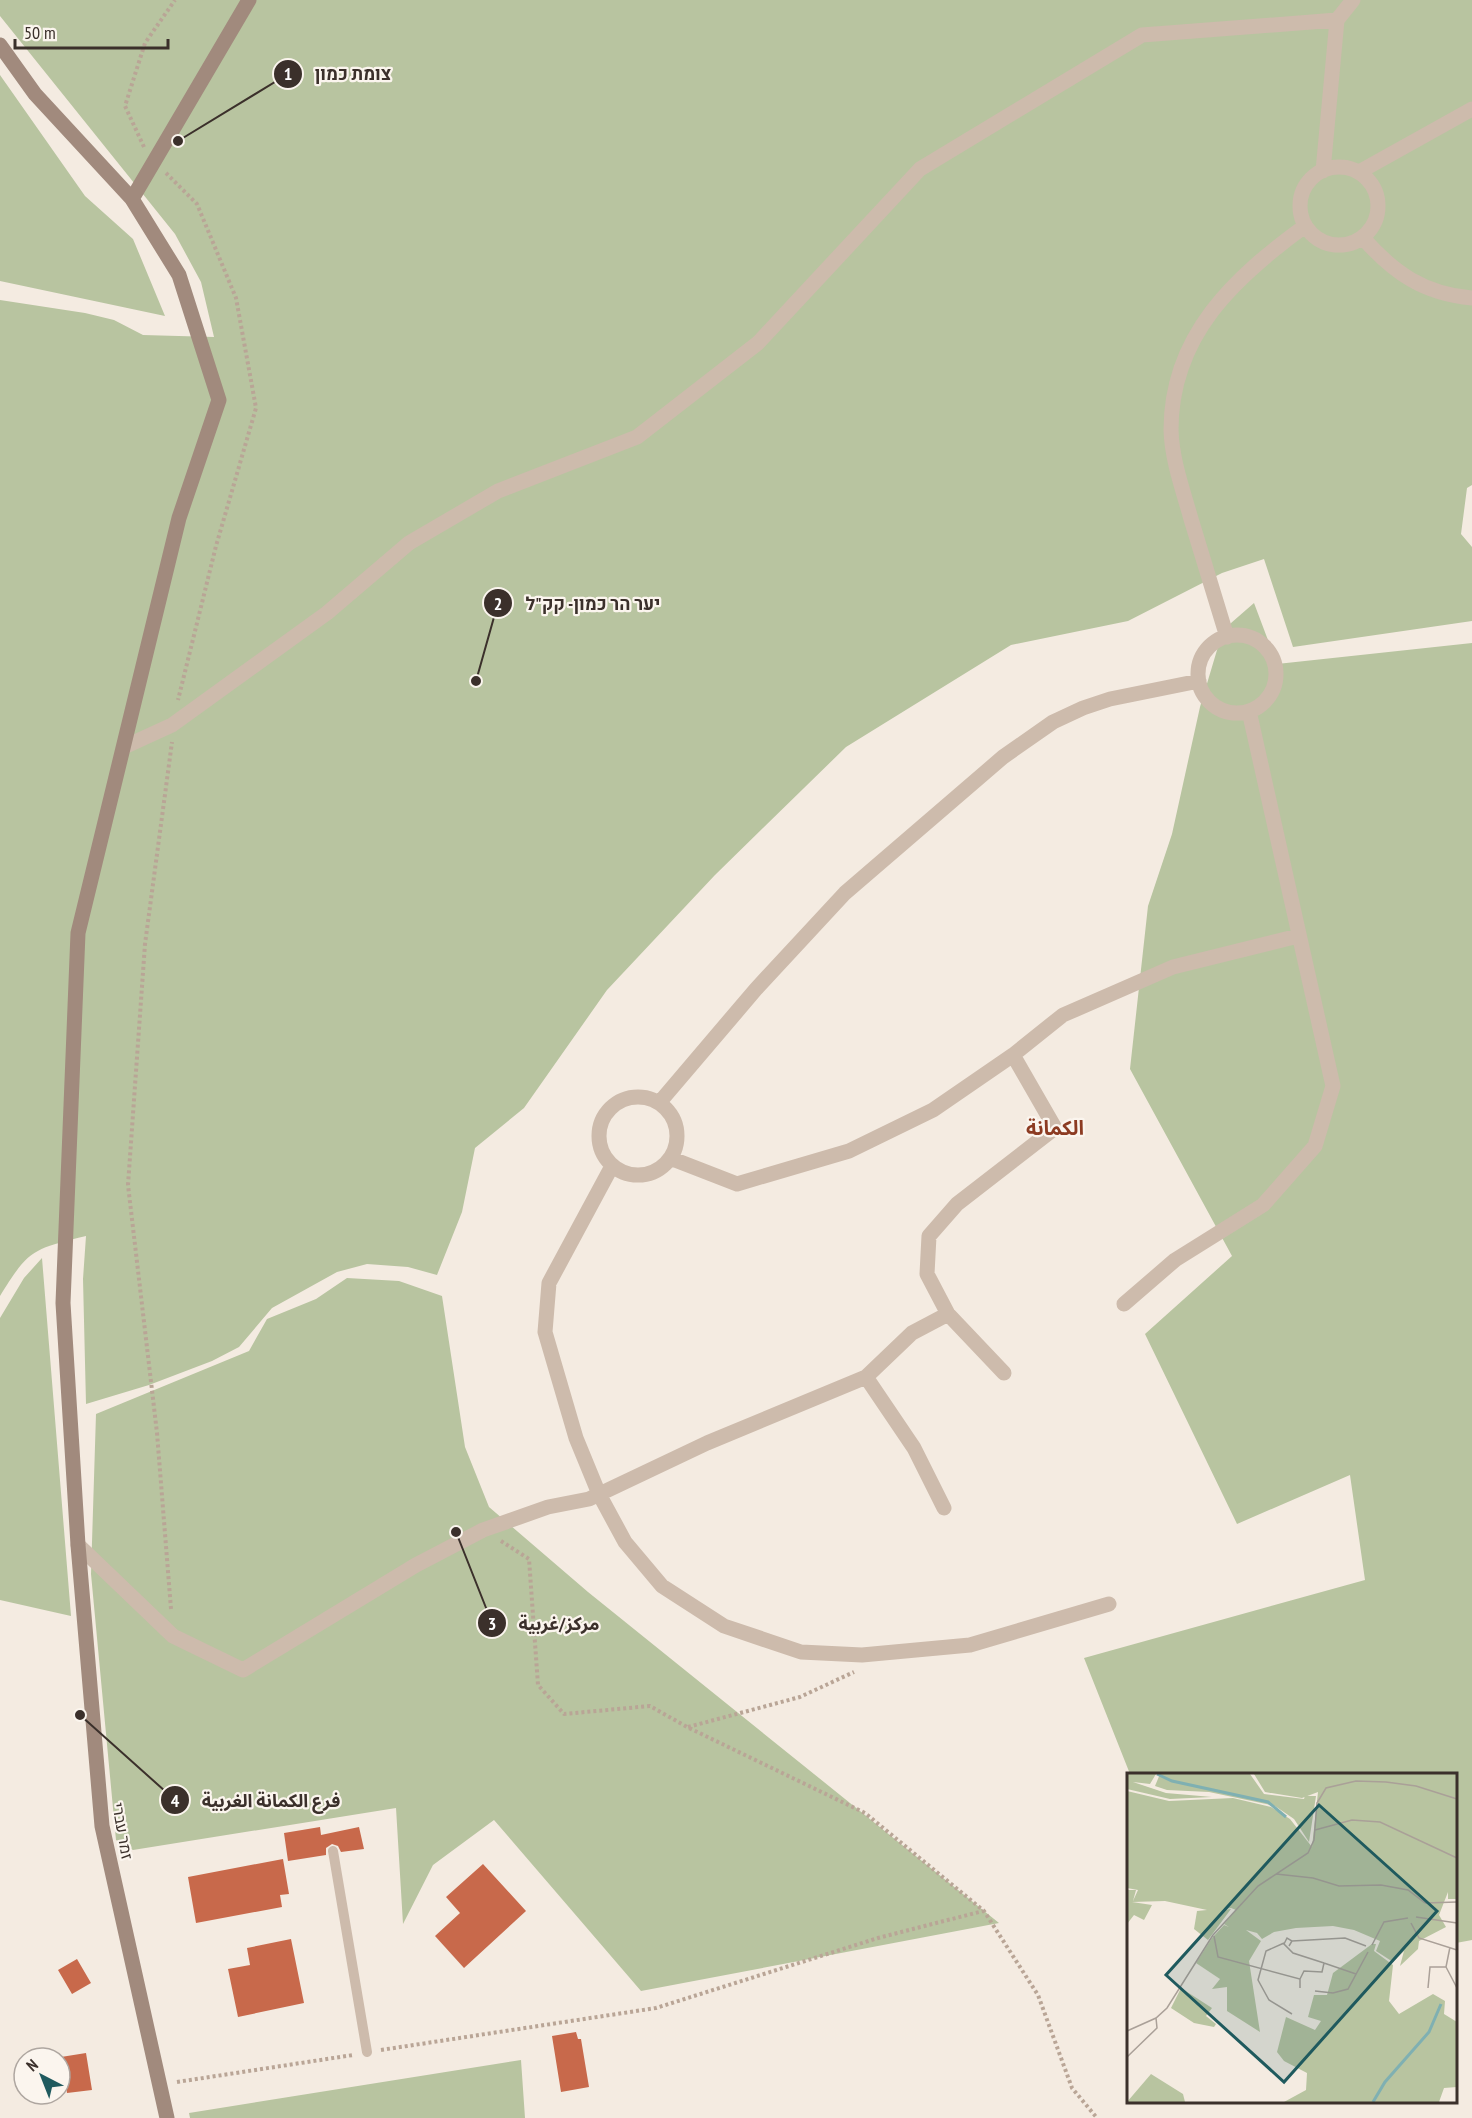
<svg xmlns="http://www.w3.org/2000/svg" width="1472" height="2118" font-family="'PT Sans Narrow','Noto Sans Arabic',Heebo,sans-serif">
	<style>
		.green { fill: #b8c4a0 }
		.building { fill: #c8694b }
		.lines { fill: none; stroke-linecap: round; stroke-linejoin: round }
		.path { stroke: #b9a596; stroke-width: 4; stroke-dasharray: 3 3; stroke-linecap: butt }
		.lane { stroke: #cdbbac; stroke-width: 10 }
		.street { stroke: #cdbbac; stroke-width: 15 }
		.secondary { stroke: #a18a7d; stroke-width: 15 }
		.labels { text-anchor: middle; stroke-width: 4.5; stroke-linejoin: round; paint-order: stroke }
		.street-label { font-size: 16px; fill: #3b302b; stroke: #fbf5ee }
		.quarter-label { font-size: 20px; font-weight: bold; fill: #8c3b22; stroke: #fbf5ee }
		.inset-river { fill: none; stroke: #7fb0b2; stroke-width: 3 }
		.inset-road { fill: none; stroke: #aaa098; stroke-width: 1.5 }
		.view { fill: #1f5a5e; fill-opacity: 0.15; stroke: #1f5a5e; stroke-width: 3 }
		.inset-edge { fill: none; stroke: #3b302b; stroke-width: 3 }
		.leader { fill: none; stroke: #3b302b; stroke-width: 2 }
		.callout-dot { fill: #3b302b; stroke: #fbf5ee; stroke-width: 2 }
		.mark-label { font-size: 18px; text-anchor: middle; font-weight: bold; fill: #fff }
		.callout-label { font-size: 18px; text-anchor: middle; font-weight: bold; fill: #3b302b; stroke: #fbf5ee; stroke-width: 4.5; stroke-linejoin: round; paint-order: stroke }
	</style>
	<rect width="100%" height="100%" fill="#f4ebe1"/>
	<!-- green -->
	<path class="green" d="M0 0H1472V485L1467 488 1461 534 1472 547V621L1293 647 1264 559 1222 573 1128 621 1011 645 846 747 715 875 607 990 524 1108 475 1148 462 1212 437 1275 408 1267 367 1264 337 1272 272 1308 239 1347 212 1361 149 1385 86 1404 83 1279 86 1236C33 1249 29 1249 0 1296V300L85 313 114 320 143 335 214 337 201 282 175 234 0 16Z
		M0 75 85 196 133 239 165 316 0 281Z
		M1254 603 1277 664 1472 643V1940L1456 1943V1774H1130L1084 1658 1365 1580 1350 1475 1237 1524 1145 1334 1232 1256 1130 1069 1148 906 1172 834 1200 707 1223 630Z
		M42 1258 71 1616 0 1600V1318L24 1278Z
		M347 1278 399 1281 442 1296 465 1447 489 1507 588 1592 999 1923 641 1991 494 1820 433 1865 403 1924 396 1808 133 1850 116 1840 91 1574 96 1414 249 1351 267 1319 316 1299Z
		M521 2060 525 2118H190L189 2113Z"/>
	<!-- building -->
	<path class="building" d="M320 1827 321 1835 359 1827 364 1849 341 1852 338 1846 332 1844 326 1848V1855L288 1861 284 1833Z
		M283 1859 289 1894 280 1895 282 1907 196 1923 188 1877Z
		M483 1864 526 1911 464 1968 435 1936 460 1913 446 1897Z
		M291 1939 304 2003 238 2017 228 1969 250 1965 247 1948Z
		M77 1959 91 1983 72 1994 58 1970Z
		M576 2032 578 2039H581L589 2087 561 2092 552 2036Z
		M86 2053 92 2090 67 2093 61 2057Z"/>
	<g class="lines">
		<!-- path -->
		<path class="path" d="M144 147 125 106 145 43 175 0
			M166 173 197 204 236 298 256 408 216 546 178 700
			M501 1541 529 1559 538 1685 564 1714 650 1706 687 1727 865 1813 984 1911 1038 1995 1072 2088 1097 2118
			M171 1609 157 1433 128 1185 145 944 172 742
			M688 1727 800 1697 854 1672
			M381 2050 656 2008 878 1938 983 1911
			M177 2082 353 2055"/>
		<!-- lane -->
		<path class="lane" d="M333 1851 367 2052"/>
		<!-- street -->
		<path class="street" d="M1337 20 1353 0
			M1300 206a39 39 0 1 1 78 0a39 39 0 1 1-78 0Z
			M1323 171 1337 20
			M1359 172 1472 109
			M1363 238C1394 273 1424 294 1472 298
			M1198 674a39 39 0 1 1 78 0a39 39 0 1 1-78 0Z
			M1227 637C1215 598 1203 558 1191 519 1183 490 1172 461 1171 430 1171 335 1235 277 1305 226
			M124 747 172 725 327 613 409 543 498 491 637 437 758 343 920 169 1142 35 1337 20
			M599 1136a39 39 0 1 1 78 0a39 39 0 1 1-78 0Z
			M659 1103 756 989 845 893 1003 757 1053 722 1083 708 1110 699 1199 681
			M670 1158 737 1184 849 1151 933 1110 1013 1055
			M612 1166 549 1283 545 1332 576 1438 599 1494 625 1542 662 1586 724 1626 801 1652 862 1655 970 1645 1109 1604
			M1124 1304 1175 1260 1263 1205 1315 1146 1333 1086 1249 711
			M948 1314 927 1274 929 1236 957 1204 1055 1128 1013 1055 1063 1015 1173 967 1298 936
			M866 1377 914 1448 944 1508
			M78 1545 173 1636 243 1670 416 1565 483 1530 548 1507 589 1499 707 1443 866 1377 912 1333 948 1314 1004 1373"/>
		<!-- secondary -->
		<path class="secondary" d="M0 45 35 94 132 199 179 275 219 400 179 518 78 933 63 1303 78 1545 102 1826 167 2118
			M132 199 249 0"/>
	</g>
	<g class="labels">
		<!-- street labels -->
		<g class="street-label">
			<text transform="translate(123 1831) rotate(80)" y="6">זמר עברי</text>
		</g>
		<!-- quarter labels -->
		<g class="quarter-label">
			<text x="1055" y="1135">الكمانة</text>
		</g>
	</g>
	<!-- overview -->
	<g transform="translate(1127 1773)">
		<rect width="330" height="330" fill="#f4ebe1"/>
		<path d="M0 1H29L23 11 6 9 39 20 85 24 43 26 0 16ZM33 1H123L137 21 177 26 178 23H189L182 69 167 46 148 33 82 19 40 17 28 13ZM127 1H330V126H321V119L312 142 319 154 292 168 291 176 273 193 277 178 266 189 249 178 253 168 227 157 206 153 169 155 147 159 135 166 130 160 119 157 134 168 122 188 133 259 100 238V214L85 216 93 206 69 190 85 165 97 152 102 154 97 151 109 137 104 135 95 137 104 136 81 167 67 156 70 138 80 137 38 128 5 129 25 132 17 147 7 142 0 151V117H9L6 128 11 117 0 115V18L42 28 106 25 144 34 163 46 185 74 191 19 175 25 138 19ZM245 171H249L247 178 266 192 262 228 272 241 306 221 318 228 317 241 330 249V314L317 315 312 329H157L179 317 180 300 157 288 150 279 159 244 188 257 194 248 181 244 187 222H200L206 200ZM54 215 85 235 79 243 89 251 87 254 67 250 44 235ZM24 301 56 321 58 329H0Z" fill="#b8c4a0"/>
		<path class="inset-river" d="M30 1 45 8 141 29 159 44M246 329 258 309 302 259 314 231"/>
		<path class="inset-road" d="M188 57 225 47 253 49 330 85M149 101 186 105 212 113 254 112 281 117 298 130M298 130 330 129M289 144 330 150M284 150 292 165 330 177M86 162 131 113 181 80 187 67 190 30 199 15 229 8 259 9 289 13 330 26M87 163 91 184 173 206V215M165 168 218 165 239 173M157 170 139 178 131 207 142 227 165 241M245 172 257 149 281 145M162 173 165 168 160 165 157 171 166 180 197 190M323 174 319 194 330 215M173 206 177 198 195 199 197 190 229 201M301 215 303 194H319M188 218 206 220 221 216 241 179M0 258 29 245 40 235 86 162M0 284 30 255 29 245"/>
		<path class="view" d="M192 32 310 138 157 309 39 202Z"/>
		<rect width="330" height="330" class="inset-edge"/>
	</g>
	<!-- callouts -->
	<path class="leader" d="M178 141L288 74M476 681L498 603M456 1532L492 1623M80 1715L175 1800"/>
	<g class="callout-dot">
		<circle cx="178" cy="141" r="6"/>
		<circle cx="476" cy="681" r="6"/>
		<circle cx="456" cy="1532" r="6"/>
		<circle cx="80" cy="1715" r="6"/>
		<circle cx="288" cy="74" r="15"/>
		<circle cx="498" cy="603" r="15"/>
		<circle cx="492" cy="1623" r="15"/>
		<circle cx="175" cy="1800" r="15"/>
	</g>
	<g class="mark-label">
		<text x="288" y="80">1</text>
		<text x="498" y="610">2</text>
		<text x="492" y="1630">3</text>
		<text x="175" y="1807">4</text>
	</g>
	<g class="callout-label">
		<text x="353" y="80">צומת כמון</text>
		<text x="593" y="610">יער הר כמון- קק"ל</text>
		<text x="559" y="1630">مركز/غربية</text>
		<text x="271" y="1807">فرع الكمانة الغربية</text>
	</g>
	<!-- north arrow -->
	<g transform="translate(42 2076) rotate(318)"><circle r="28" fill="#fbf5ee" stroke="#aea6a0" stroke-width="1.5"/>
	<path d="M0-4.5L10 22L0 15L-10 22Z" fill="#1f5a5e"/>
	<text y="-9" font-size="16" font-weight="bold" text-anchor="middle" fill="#3b302b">N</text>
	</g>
	<!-- scale -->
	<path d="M15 39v9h153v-9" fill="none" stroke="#3b302b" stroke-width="3"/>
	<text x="24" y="39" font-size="18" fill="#3b302b" stroke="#fbf5ee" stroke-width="4.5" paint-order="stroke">50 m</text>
</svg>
